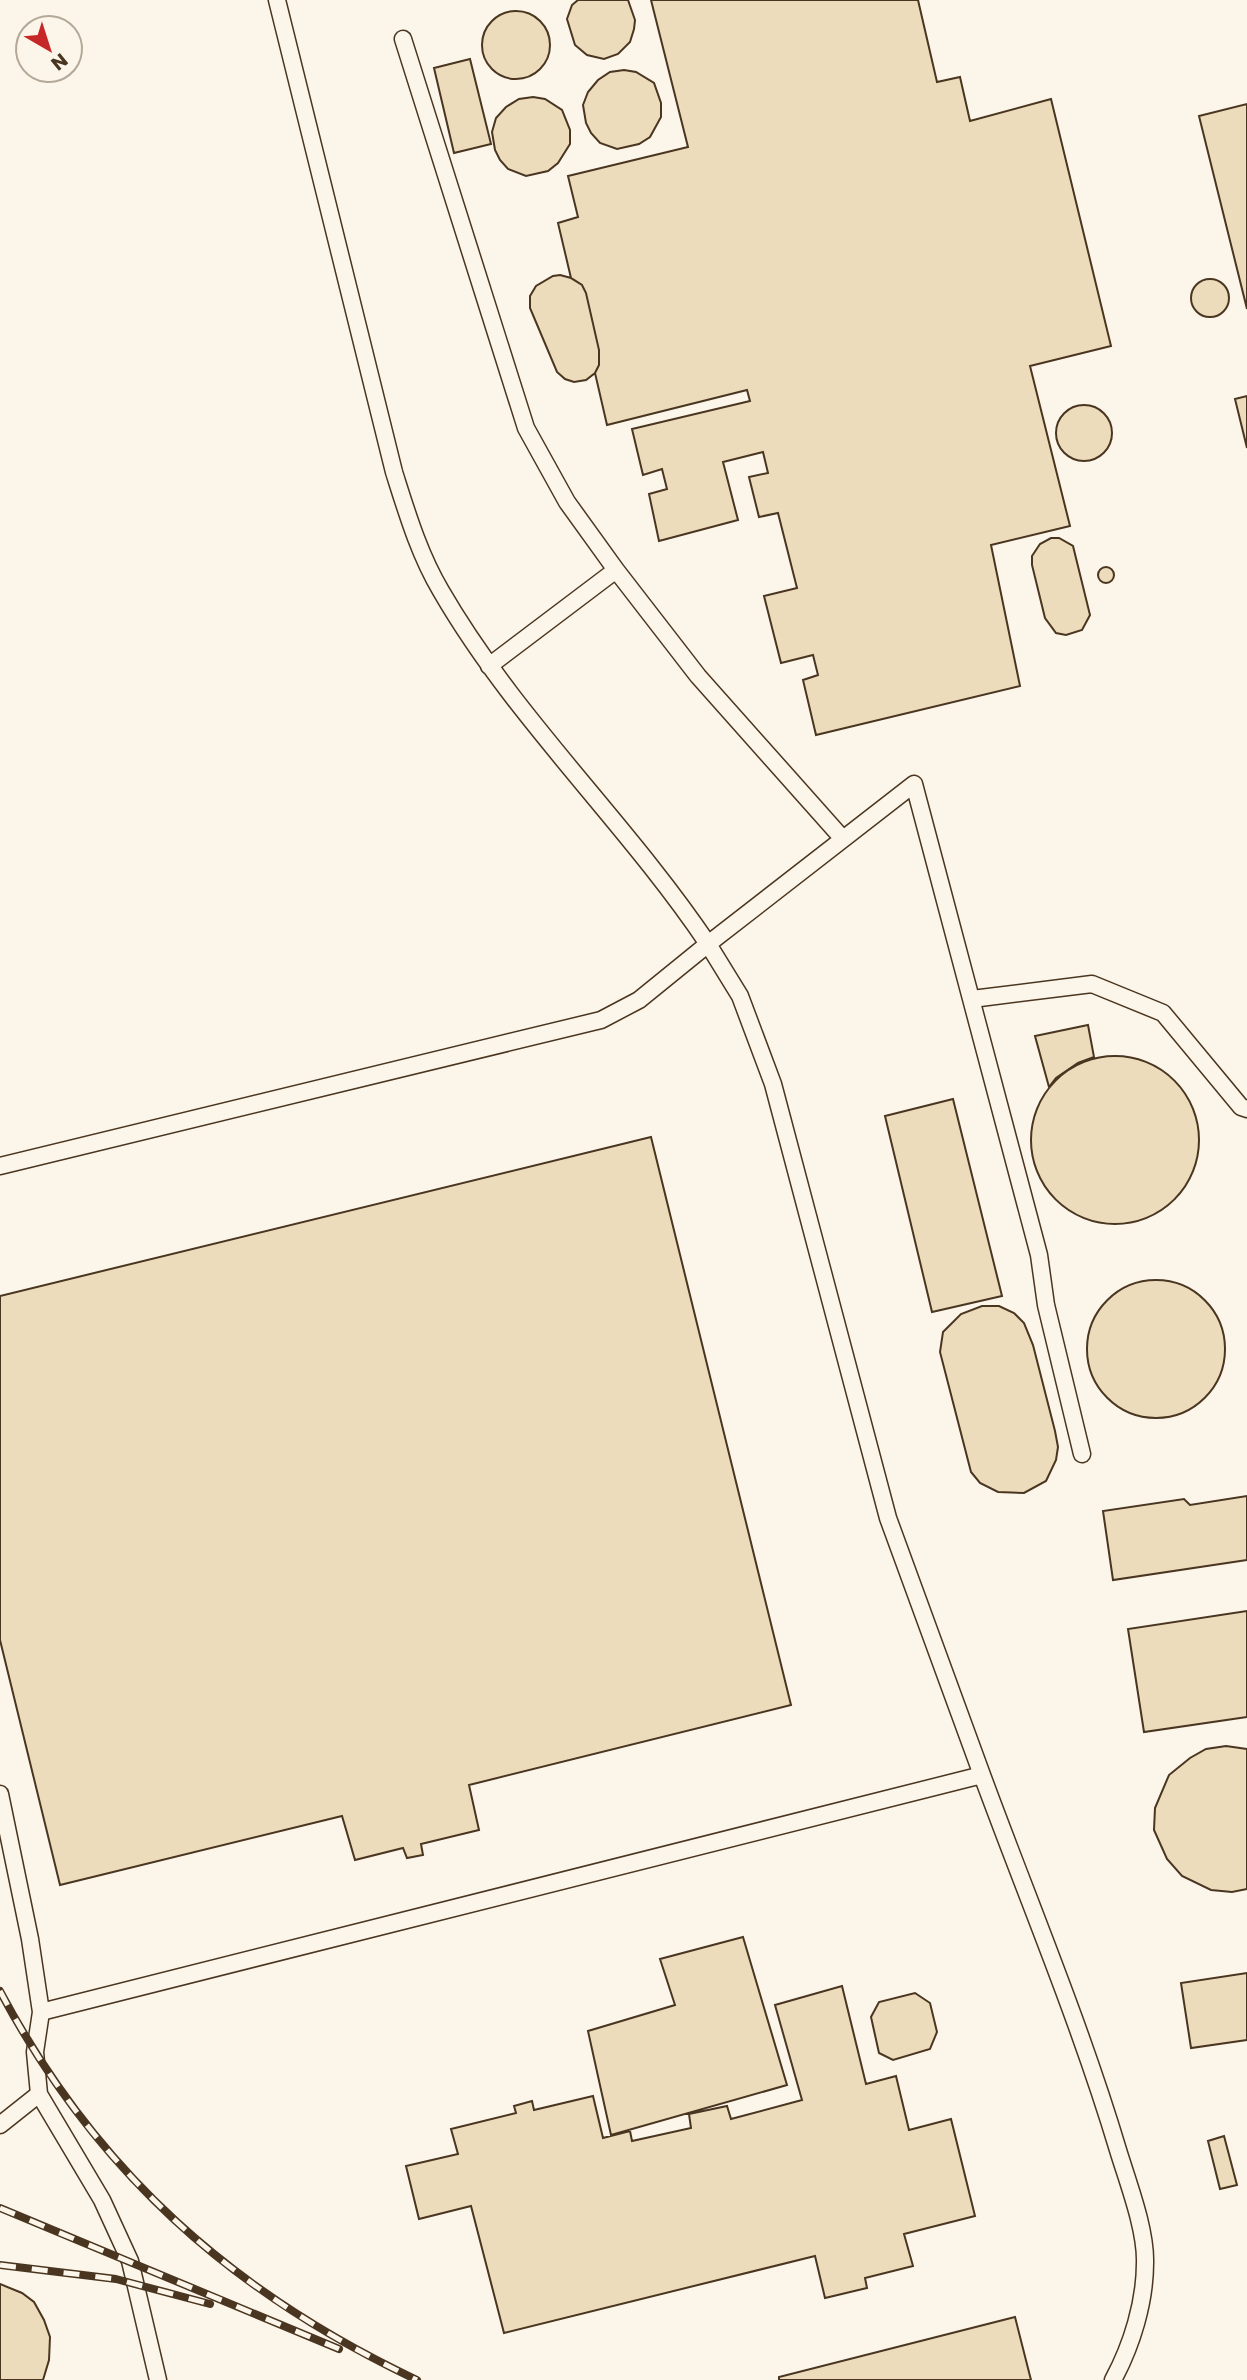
<svg xmlns="http://www.w3.org/2000/svg" width="1247" height="2380" font-family="Poppins,sans-serif">
	<style>
		.building { fill: #ecdcbc; stroke: #4a3520; stroke-width: 2 }
		.lines { fill: none; stroke-linecap: round; stroke-linejoin: round }
		.lane-casing { stroke: #4a3520; stroke-width: 19 }
		.lane { stroke: #fbf6e9; stroke-width: 16 }
		.rail-casing { stroke: #4a3520; stroke-width: 8 }
		.rail { stroke: #fbf6e9; stroke-width: 5; stroke-dasharray: 16; stroke-linecap: butt }
	</style>
	<rect width="100%" height="100%" fill="#fbf6e9"/>
	<!-- building -->
	<path class="building" d="M578 0H628L635 20 634 29 630 42 618 54 604 59 587 55 575 45 567 19 572 5Z
		M651 0H918L937 82 960 77 970 121 1051 99 1111 346 1030 366 1070 526 991 545 1020 686 816 735 803 680 818 675 813 655 781 663 764 596 797 588 778 513 759 517 749 477 768 473 763 452 723 462 738 520 659 541 649 494 667 489 662 469 643 475 632 429 750 401 747 390 607 425 595 373 599 365V350L586 293 582 285 571 278 558 223 578 217 568 176 688 147Z
		M482 45a34 34 0 1 1 68 0a34 34 0 1 1-68 0Z
		M470 59 491 144 454 153 434 68Z
		M624 70 636 72 654 83 661 103V117L650 137 639 144 617 149 600 143 591 133 586 123 583 105 588 92 598 80 610 72Z
		M533 97 545 99 562 110 570 130V144L558 163 548 171 526 176 508 169 500 160 495 150 492 132 496 118 506 107 519 99Z
		M1247 104V309L1199 116Z
		M560 275 571 278 582 285 586 293 599 350V365L595 373 586 380 574 382 565 379 557 372 530 308V296L536 286 553 276Z
		M1191 298a19 19 0 1 1 38 0a19 19 0 1 1-38 0Z
		M1247 396V448L1235 399Z
		M1056 433a28 28 0 1 1 56 0a28 28 0 1 1-56 0Z
		M1051 538H1059L1073 546 1090 615 1082 630 1066 635 1056 633 1045 618 1032 565V556L1040 544Z
		M1098 575a8 8 0 1 1 16 0a8 8 0 1 1-16 0Z
		M1088 1025 1094 1057 1078 1063 1056 1078 1049 1087 1035 1036Z
		M1031 1140a84 84 0 1 1 168 0a84 84 0 1 1-168 0Z
		M953 1099 1002 1296 932 1312 885 1116Z
		M651 1137 791 1705 469 1785 479 1830 421 1844 423 1855 407 1858 403 1848 355 1860 342 1816 60 1885 0 1640V1296Z
		M1087 1349a69 69 0 1 1 138 0a69 69 0 1 1-138 0Z
		M982 1306H999L1014 1313 1024 1323 1033 1345 1055 1431 1058 1447 1056 1460 1046 1481 1024 1493 998 1492 980 1483 971 1472 940 1352 943 1332 961 1314Z
		M1247 1496V1560L1113 1580 1103 1511 1184 1499 1190 1505Z
		M1247 1611V1717L1144 1732 1128 1629Z
		M1226 1746 1247 1749V1889L1232 1892 1211 1890 1182 1876 1167 1859 1154 1830 1155 1808 1169 1775 1190 1758 1206 1749Z
		M743 1937 787 2085 611 2135 588 2031 675 2005 660 1959Z
		M1247 1973V2040L1191 2048 1181 1983Z
		M842 1986 866 2084 896 2076 909 2130 951 2119 975 2216 904 2234 913 2266 865 2278 867 2288 825 2298 815 2256 504 2333 471 2206 419 2219 406 2166 458 2154 451 2129 516 2113 514 2106 532 2101 534 2110 593 2096 603 2138 630 2131 632 2141 691 2128 689 2114 727 2106 731 2119 802 2100 775 2005Z
		M915 1993 930 2003 937 2032 930 2049 893 2060 879 2053 871 2017 879 2002Z
		M1224 2136 1237 2185 1220 2189 1208 2141Z
		M0 2284 22 2293 34 2302 44 2320 50 2337 49 2360 43 2380H0Z
		M1015 2317 1031 2380H779V2377Z"/>
	<g class="lines">
		<defs>
			<path id="lane" d="M403 39 526 428 567 502 616 570 698 676 843 839
				M489 666 616 570
				M972 999 1092 984 1163 1013 1241 1107 1247 1109
				M0 1166 601 1020 639 1000 708 944C626 822 515 719 441 591 419 554 407 513 394 472L277 0
				M982 1775C1028 1900 1080 2023 1118 2150 1128 2183 1146 2229 1145 2263 1145 2302 1132 2345 1113 2380
				M0 1794 30 1939 41 2012 35 2052 39 2094 0 2125
				M41 2012 982 1775 888 1518 773 1084 740 996 708 944 914 784 1039 1255 1046 1305 1082 1454
				M39 2094 102 2200 130 2261 158 2380"/>
		</defs>
		<!-- lane casing -->
		<use href="#lane" class="lane-casing"/>
		<!-- lane -->
		<use href="#lane" class="lane"/>
		<defs>
			<path id="rail" d="M0 1991C96 2172 233 2293 417 2380
				M0 2208 339 2349
				M0 2265 116 2279 210 2304"/>
		</defs>
		<!-- rail casing -->
		<use href="#rail" class="rail-casing"/>
		<!-- rail -->
		<use href="#rail" class="rail"/>
	</g>
	<!-- north arrow -->
	<g transform="translate(49 49) rotate(141)"><circle r="33" fill="#fbf6e9" stroke="#b4a999" stroke-width="2"/>
	<path d="M0-5L12 26L0 18L-12 26Z" fill="#c62828"/>
	<text y="-10" font-size="19" font-weight="bold" text-anchor="middle" fill="#4a3520">N</text>
	</g>
</svg>
